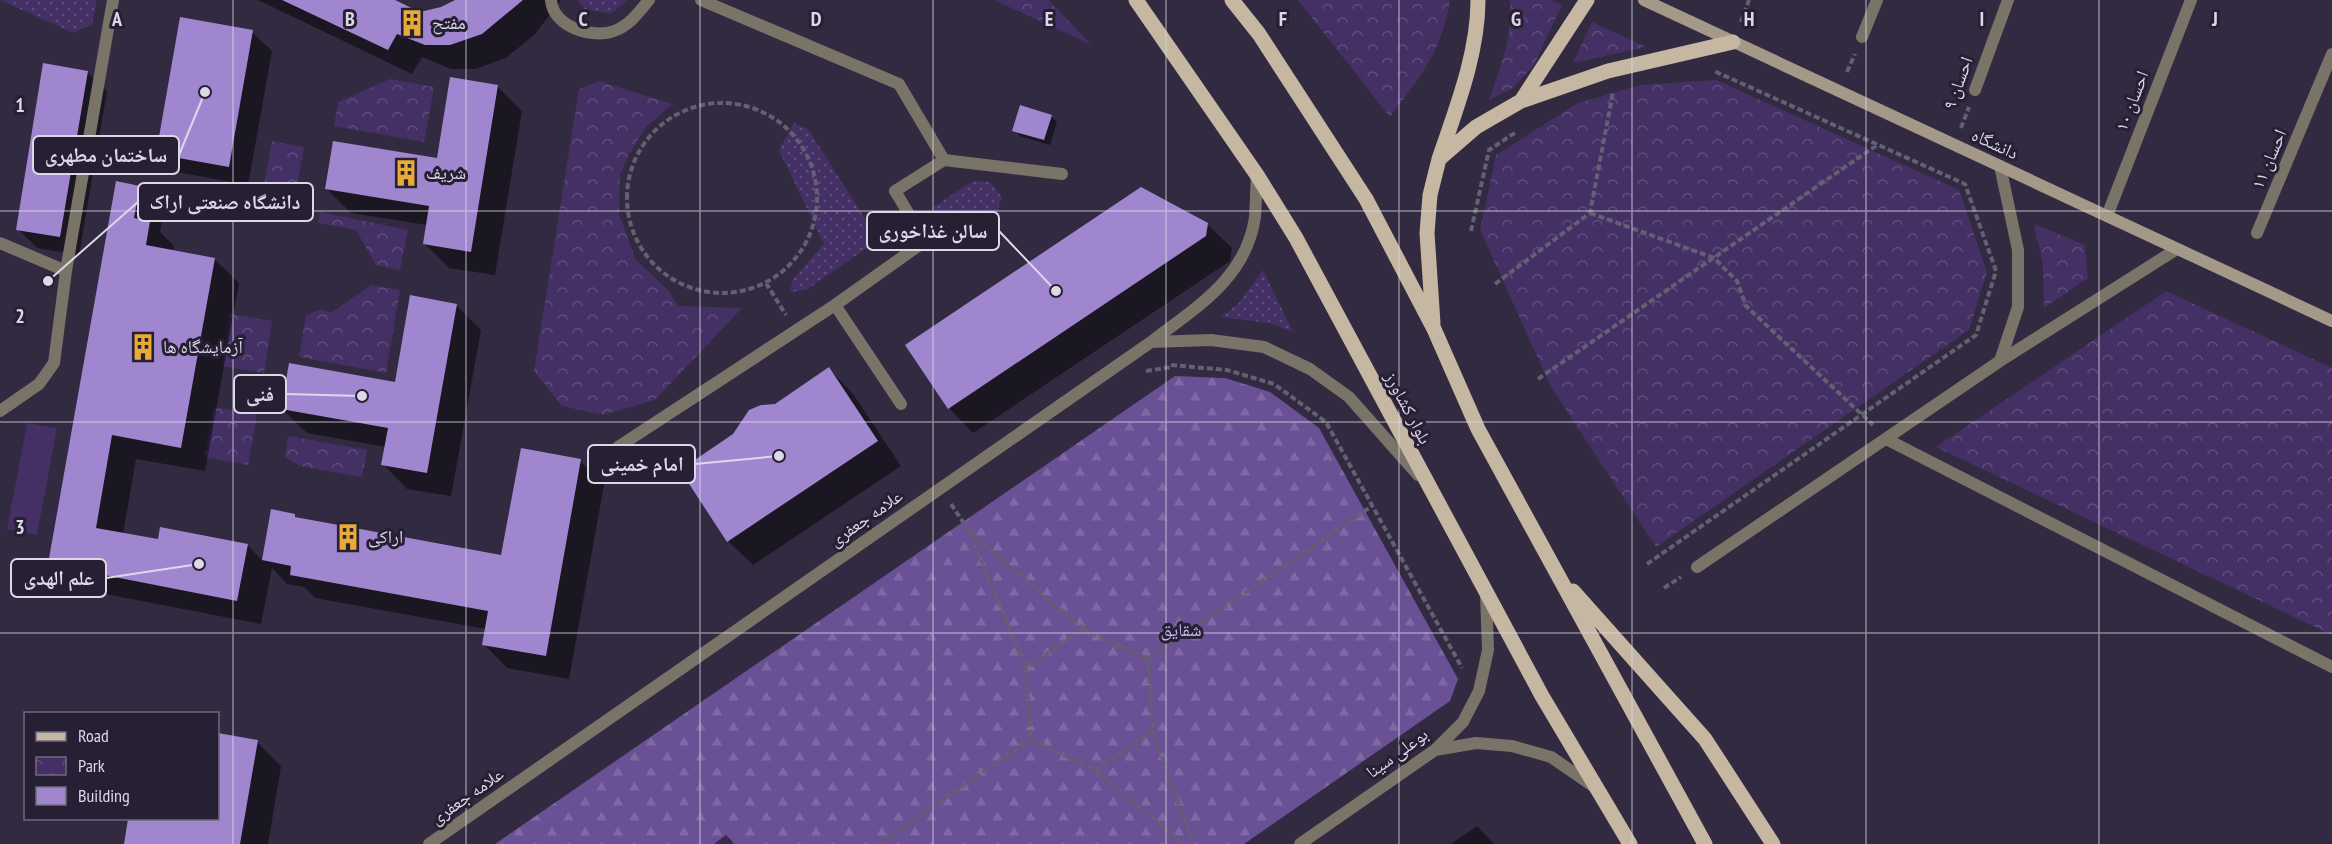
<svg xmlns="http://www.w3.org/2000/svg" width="2332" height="844" font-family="'PT Sans Narrow','Noto Naskh Arabic',sans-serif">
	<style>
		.grass { fill: url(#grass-dots) }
		.forest { fill: url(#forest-firs) }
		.park { fill: url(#park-crowns) }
		.garden { fill: #453066 }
		.shadow { fill: #0007 }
		.building { fill: #a086cf }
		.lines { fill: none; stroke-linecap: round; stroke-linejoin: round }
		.path { stroke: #655f73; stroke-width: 4; stroke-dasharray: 6 3; stroke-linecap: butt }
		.service { stroke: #797368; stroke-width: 12 }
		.minor { stroke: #797368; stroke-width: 12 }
		.tertiary { stroke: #797368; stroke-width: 12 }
		.secondary { stroke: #a49988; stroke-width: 12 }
		.primary { stroke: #c5b7a1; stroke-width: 15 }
		.grid { fill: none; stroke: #ddd8e7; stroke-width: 1.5; stroke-opacity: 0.55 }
		.labels { text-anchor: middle; stroke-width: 6; stroke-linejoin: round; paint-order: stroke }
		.poi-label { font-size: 18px; fill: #ddd8e7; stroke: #272035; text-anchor: start }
		.street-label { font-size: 18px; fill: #ddd8e7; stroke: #272035 }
		.park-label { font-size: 18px; fill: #cab7f1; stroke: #272035 }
		.grid-label { font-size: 20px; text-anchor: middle; font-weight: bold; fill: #ddd8e7; stroke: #272035; stroke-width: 6; stroke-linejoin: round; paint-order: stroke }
		.leader { fill: none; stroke: #ddd8e7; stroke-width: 2 }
		.callout-dot { fill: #ddd8e7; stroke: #272035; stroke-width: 2 }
		.callout { fill: #272035; stroke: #ddd8e7; stroke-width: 2 }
		.callout-label { font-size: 20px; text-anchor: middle; font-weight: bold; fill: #ddd8e7 }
	</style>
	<defs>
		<pattern id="grass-dots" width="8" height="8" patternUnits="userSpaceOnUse" patternTransform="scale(1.5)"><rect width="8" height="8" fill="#453066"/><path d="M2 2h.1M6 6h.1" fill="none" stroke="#5f4d7c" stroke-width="1.8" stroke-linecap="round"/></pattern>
		<pattern id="forest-firs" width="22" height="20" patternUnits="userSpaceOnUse" patternTransform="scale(1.5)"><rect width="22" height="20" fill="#6a5094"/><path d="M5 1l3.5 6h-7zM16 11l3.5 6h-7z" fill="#7f68a3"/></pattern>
		<pattern id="park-crowns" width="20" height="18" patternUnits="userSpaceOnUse" patternTransform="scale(1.5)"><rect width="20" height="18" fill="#453066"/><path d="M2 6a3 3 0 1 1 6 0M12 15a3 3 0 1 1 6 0" fill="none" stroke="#5f4d7c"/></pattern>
	</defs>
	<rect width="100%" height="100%" fill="#312a40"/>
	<!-- grass -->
	<path class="grass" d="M0 0H97L92 24 74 33Z
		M578 0H627L611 14 584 9Z
		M794 123 808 129 871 228V245L806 290 790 292 793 279 824 244 779 150Z
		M973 181 990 182 1002 197 996 216 956 240 940 238 931 228 933 207Z
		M1263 270 1293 332 1270 323 1221 317 1238 304Z"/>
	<!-- forest -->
	<path class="forest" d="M1175 376 1225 378 1270 392 1319 428 1458 679 1450 701 1244 844H495Z"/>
	<!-- park -->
	<path class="park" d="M994 0H1048L1092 45Z
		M1298 0H1450C1442 52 1420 77 1390 117Z
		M1510 0H1552L1562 5 1534 65 1513 88 1489 100C1501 65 1513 38 1510 0Z
		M1592 22 1646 47 1573 63Z
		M390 79 434 87 424 142 334 126 338 102Z
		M1716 80 1959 190 1987 272 1969 330 1656 547 1551 387 1480 230 1496 155 1578 103 1641 85Z
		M599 81 672 104 646 127 628 156 620 175 619 214 636 260 668 290 678 306 742 308 655 400 603 415 562 406 534 371 579 89Z
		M272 141 304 147 292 213 260 207Z
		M320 212 408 230 400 270 376 265 356 230 318 223Z
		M2034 224 2085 245 2088 278 2044 308 2043 265Z
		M371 285 400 290 386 373 299 357 306 315 321 309 331 313Z
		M2166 291 2332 368V635L1936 447Z
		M230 314 272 321 264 373 222 366Z
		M214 407 257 415 248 465 204 457Z
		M288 436 367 450 362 477 300 466 285 457Z"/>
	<!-- garden -->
	<path class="garden" d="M27 423 57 428 37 535 7 529Z"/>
	<!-- shadow -->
	<path class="shadow" d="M258 0H392L420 13 442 9 458 0H561L535 34 506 58 475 69H451L422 57 412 74Z
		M252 32 272 51 248 185 177 172 158 153Z
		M87 72 107 91 79 255 37 248 18 229Z
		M497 86 522 111 495 275 449 268 424 243 427 225 351 213 327 189 438 159Z
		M1051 116 1057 122 1050 145 1020 136 1014 130Z
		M139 187 163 212 160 232 174 246 173 252 214 259 239 283 205 471 136 459 123 534 159 541 247 545 263 561 273 511 294 515 298 519 502 557 580 461 604 485 569 679 507 668 484 644 486 629 315 598 304 587 287 584 272 568 261 624 74 588 50 564Z
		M1207 224 1232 248 1230 261 973 433 949 408 907 346Z
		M456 305 481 330 451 496 407 489 383 464 386 447 307 433 282 409 396 383Z
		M829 369 853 394 901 466 753 565 728 541 734 436Z
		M218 735 257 742 281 766 268 844H126L130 818H218Z
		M1477 826 1494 844H1451Z
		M726 835 735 844H714Z"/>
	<!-- building -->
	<path class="building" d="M282 0H395L420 12 441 7 455 0H523L482 34 450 45H425L397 34 388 50Z
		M180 17 253 30 229 167 156 154Z
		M43 63 88 71 60 237 16 230Z
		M450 77 498 85 471 252 423 244 429 206 325 189 333 141 437 158Z
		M1020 105 1052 115 1044 140 1012 131Z
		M116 181 140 186 134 218 150 221 146 245 215 258 181 448 112 435 96 528 158 539 160 527 248 544 237 601 48 564Z
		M1141 187 1208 223 1206 236 948 409 905 345Z
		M410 295 457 304 427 473 381 465 388 428 281 409 289 363 395 382Z
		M829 367 878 441 727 542 680 470 733 434 749 410 761 405 775 404Z
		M521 448 581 459 546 656 482 645 488 611 290 575 291 566 262 560 271 509 295 514V517L501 555Z
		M218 733 258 740 240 844H124L128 819H218Z"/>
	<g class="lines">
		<!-- path -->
		<path class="path" d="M1741 22 1749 0
			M1847 72 1855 54
			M627 198a95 95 0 1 1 190 0a95 95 0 1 1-190 0Z
			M1961 128 1969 107
			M1590 213 1714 258 1737 281 1746 306 1873 425
			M1471 231 1489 150 1516 132
			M766 283 786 315
			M1495 284 1590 213 1613 92
			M1171 365 1227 370 1274 384 1326 422 1462 668
			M1146 371 1172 367
			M1538 379 1877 145
			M951 504 969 531 1026 668
			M970 532 1083 629
			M1647 564 1976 335 1996 271 1965 184 1714 71
			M1664 588 1681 577
			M1083 629 1148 659 1153 731 1095 770 1031 739 1026 668Z
			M1148 659 1372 506
			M1153 731 1193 844
			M1095 770 1183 844
			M879 844 1031 739"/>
		<!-- service -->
		<path class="service" d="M551 0C553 27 593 39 614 31 630 25 639 12 649 0
			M701 0 899 84 944 160
			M0 243 66 271
			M835 305 901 404
			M2000 361 2018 307V250L2000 166
			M0 411 39 384 54 363 66 271 113 0
			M1886 439 2332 667
			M618 447 835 305 925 241 895 191 944 160 1062 174
			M1697 567 2000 361 2177 249"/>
		<!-- minor -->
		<path class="minor" d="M1862 37 1877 0
			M1975 90 2008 0
			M2257 233 2332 54"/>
		<!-- tertiary -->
		<path class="tertiary" d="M2107 216 2191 0
			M1151 342 1211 340 1264 347 1310 369 1349 397 1418 475
			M1435 750 1476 743 1512 746 1551 757 1596 788
			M429 844 1151 342C1196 307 1246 279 1255 217 1256 204 1256 189 1257 175
			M1300 844 1435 750 1463 722 1479 691 1488 650 1486 594"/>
		<!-- secondary -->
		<path class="secondary" d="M1644 0 2332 321"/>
		<!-- primary -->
		<path class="primary" d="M1136 0 1257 175 1296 238 1542 696 1630 844
			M1232 0 1259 34 1366 199 1434 329 1478 429 1705 844
			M1521 101 1587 0
			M1439 159C1456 109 1478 54 1478 0
			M1433 323 1427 233 1430 195 1439 159 1476 127 1521 101 1608 71 1733 42
			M1573 591 1705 739 1773 844"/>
	</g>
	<!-- grid -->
	<path class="grid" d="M233 0V844M466 0V844M700 0V844M933 0V844M1166 0V844M1399 0V844M1632 0V844M1866 0V844M2099 0V844M0 211H2332M0 422H2332M0 633H2332"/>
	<!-- icons -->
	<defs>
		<symbol id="building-bare" viewBox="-9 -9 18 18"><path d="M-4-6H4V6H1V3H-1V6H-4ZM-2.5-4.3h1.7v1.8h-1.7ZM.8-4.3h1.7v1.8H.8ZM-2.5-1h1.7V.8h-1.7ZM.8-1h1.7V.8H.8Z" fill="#e8ab37" stroke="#272035" stroke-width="2.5" paint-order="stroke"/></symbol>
	</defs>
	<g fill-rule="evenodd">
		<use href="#building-bare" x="393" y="4" width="38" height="38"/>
		<use href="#building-bare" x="387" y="154" width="38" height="38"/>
		<use href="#building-bare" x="124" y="328" width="38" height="38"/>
		<use href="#building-bare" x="329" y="518" width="38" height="38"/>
	</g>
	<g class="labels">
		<!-- poi labels -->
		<g class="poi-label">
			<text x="432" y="29">مفتح</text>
			<text x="426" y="179">شریف</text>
			<text x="163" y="353">آزمایشگاه ها</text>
			<text x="368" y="543">اراکی</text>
		</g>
		<!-- street labels -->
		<g class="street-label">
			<text transform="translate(1958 83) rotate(-70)" y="6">احسان ۹</text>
			<text transform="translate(2132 101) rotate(-69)" y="6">احسان ۱۰</text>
			<text transform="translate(1995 144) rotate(25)" y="6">دانشگاه</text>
			<text transform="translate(2269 159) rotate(-67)" y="6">احسان ۱۱</text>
			<text transform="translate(1408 408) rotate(62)" y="6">بلوار کشاورز</text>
			<text transform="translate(866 518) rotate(-35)" y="6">علامه جعفری</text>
			<text transform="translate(1397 753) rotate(-36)" y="6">بوعلی سینا</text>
			<text transform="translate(467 796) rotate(-35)" y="6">علامه جعفری</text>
		</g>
		<!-- park labels -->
		<g class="park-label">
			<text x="1181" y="636">شقایق</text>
		</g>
	</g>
	<g class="grid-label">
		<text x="117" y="26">A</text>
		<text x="350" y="26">B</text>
		<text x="583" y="26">C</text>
		<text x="816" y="26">D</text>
		<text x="1049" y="26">E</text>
		<text x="1283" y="26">F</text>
		<text x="1516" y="26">G</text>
		<text x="1749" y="26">H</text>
		<text x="1982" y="26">I</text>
		<text x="2215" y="26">J</text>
		<text x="20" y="112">1</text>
		<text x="20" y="323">2</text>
		<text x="20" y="534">3</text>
	</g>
	<!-- callouts -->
	<path class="leader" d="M205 92L179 155M48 281L138 202M1056 291L999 231M362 396L286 394M779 456L695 464M199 564L106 578"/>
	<g class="callout-dot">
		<circle cx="205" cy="92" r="6"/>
		<circle cx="48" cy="281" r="6"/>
		<circle cx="1056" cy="291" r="6"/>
		<circle cx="362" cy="396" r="6"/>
		<circle cx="779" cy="456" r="6"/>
		<circle cx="199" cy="564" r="6"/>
	</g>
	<g class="callout">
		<rect x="33" y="136" width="146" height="38" rx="6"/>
		<rect x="138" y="183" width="175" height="38" rx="6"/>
		<rect x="867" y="212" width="132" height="38" rx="6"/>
		<rect x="234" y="375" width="52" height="38" rx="6"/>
		<rect x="588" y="445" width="107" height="38" rx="6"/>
		<rect x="11" y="559" width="95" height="38" rx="6"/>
	</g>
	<g class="callout-label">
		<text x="106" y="162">ساختمان مطهری</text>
		<text x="225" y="209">دانشگاه صنعتی اراک</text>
		<text x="933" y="238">سالن غذاخوری</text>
		<text x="260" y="401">فنی</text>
		<text x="642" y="471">امام خمینی</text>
		<text x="59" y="585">علم الهدی</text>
	</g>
	<!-- legend -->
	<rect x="24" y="712" width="195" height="108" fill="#272035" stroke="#706a7c" stroke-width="1.5"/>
	<rect x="36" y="732" width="30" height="9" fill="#c5b7a1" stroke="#706a7c" stroke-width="1.5"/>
	<text x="78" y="742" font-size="18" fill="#ddd8e7">Road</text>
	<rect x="36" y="757" width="30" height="18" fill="url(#park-crowns)" stroke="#706a7c" stroke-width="1.5"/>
	<text x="78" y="772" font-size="18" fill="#ddd8e7">Park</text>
	<rect x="36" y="787" width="30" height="18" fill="#a086cf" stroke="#706a7c" stroke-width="1.5"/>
	<text x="78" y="802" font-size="18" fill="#ddd8e7">Building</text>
</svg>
